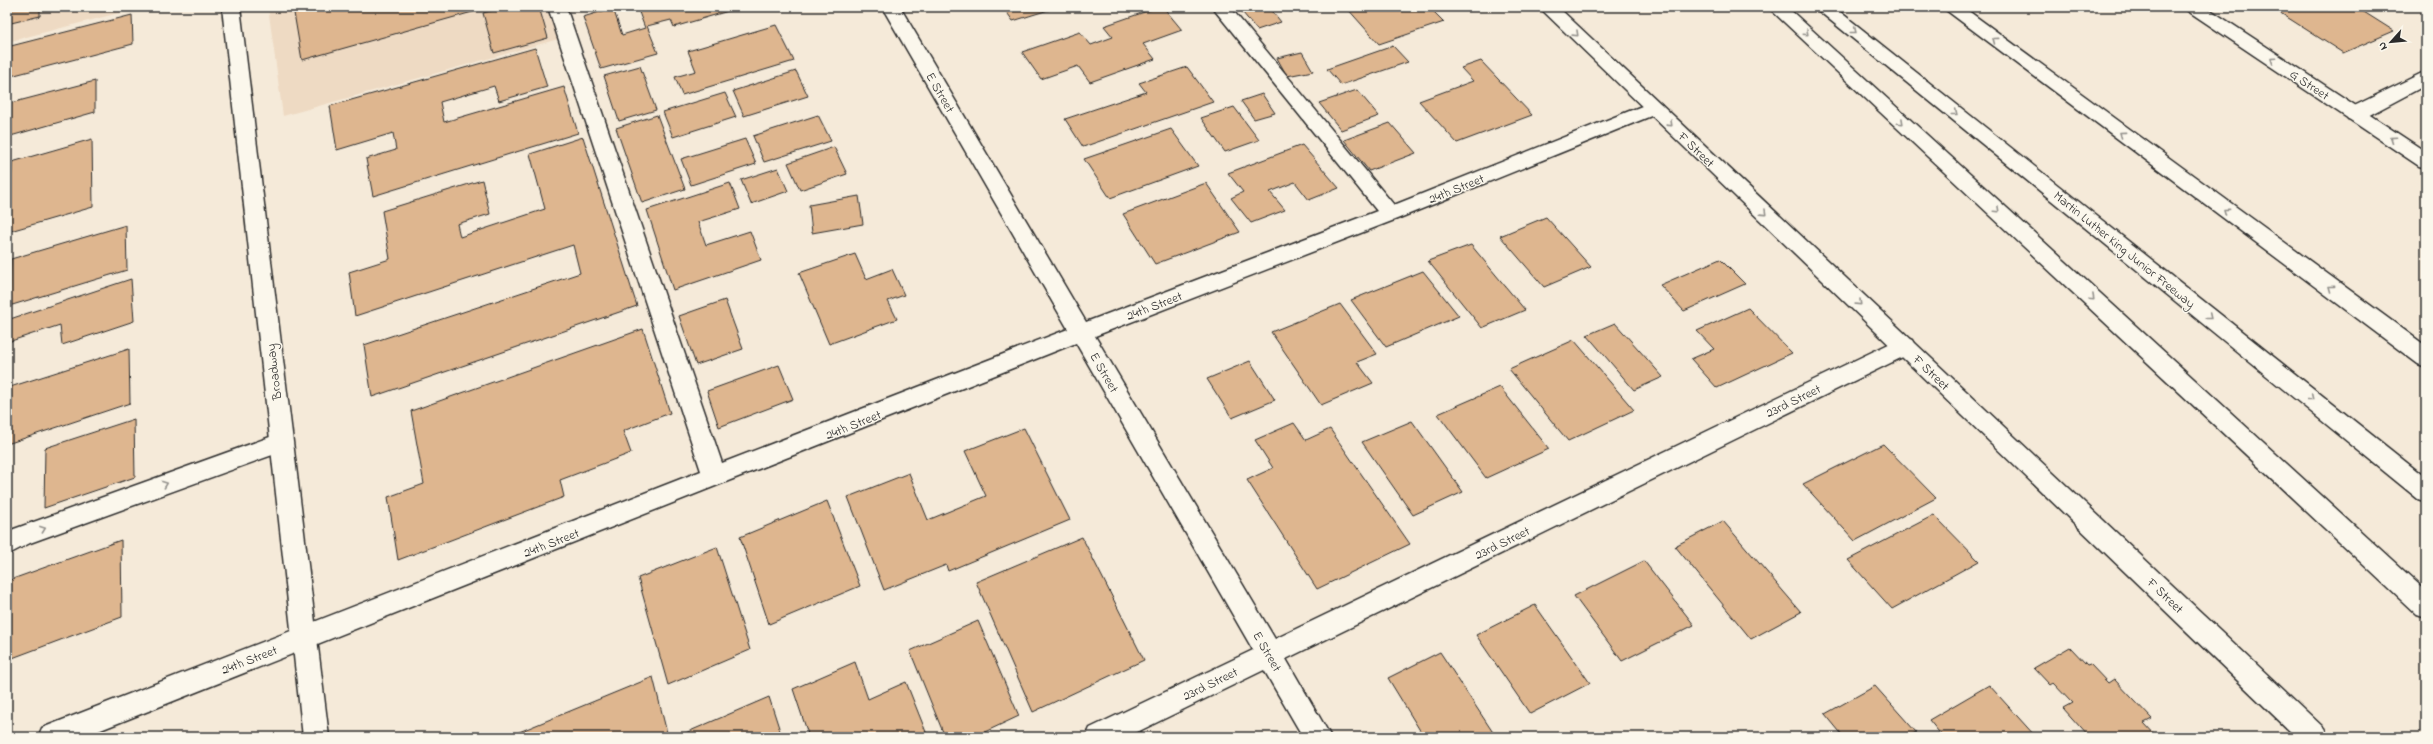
<svg xmlns="http://www.w3.org/2000/svg" width="2433" height="744" font-family="'Indie Flower',sans-serif">
	<style>
		.built { fill: #eedac3 }
		.building { fill: #deb68f; stroke: #2b2b2b }
		.lines { fill: none; stroke-linecap: round; stroke-linejoin: round }
		.minor-casing { stroke: #2b2b2b; stroke-width: 3 }
		.major-casing { stroke: #2b2b2b; stroke-width: 3 }
		.highway-casing { stroke: #2b2b2b; stroke-width: 3 }
		.minor { fill: #fbf7ec; fill-rule: evenodd }
		.major { fill: #fbf7ec; fill-rule: evenodd }
		.highway { fill: #fbf7ec; fill-rule: evenodd }
		.oneway { stroke: #93918c }
		.labels { text-anchor: middle; stroke-width: 3; stroke-linejoin: round; paint-order: stroke }
		.street-label { font-size: 13px; fill: #2b2b2b; stroke: #fbf7ec }
	</style>
	<rect width="100%" height="100%" fill="#f5ead9"/>
	<filter id="ink" filterUnits="userSpaceOnUse"><feTurbulence type="fractalNoise" baseFrequency=".025" numOctaves="2"/><feDisplacementMap in="SourceGraphic" scale="8" xChannelSelector="R" yChannelSelector="G"/><feConvolveMatrix kernelMatrix="1 2 1 2 8 2 1 2 1" color-interpolation-filters="sRGB"/></filter>
	<g filter="url(#ink)">
		<!-- built -->
		<path class="built" d="M7 7H142L7 42Z
			M268 7H552L562 38 283 116Z"/>
		<!-- building -->
		<path class="building" d="M7 7H40V16L7 24Z
			M293 7H483V9L302 60Z
			M505 7H539L548 38 494 53 483 13Z
			M637 7H742L674 27 671 20 647 26 658 53 601 69 583 17 613 8 622 35 645 28Z
			M1003 7H1058L1013 21Z
			M1159 7H1163L1182 30 1143 44 1155 59 1090 82 1078 66 1041 79 1022 52 1080 32 1091 45 1113 37 1104 26Z
			M1238 7H1269L1281 22 1257 30Z
			M1346 7H1429L1444 22 1379 44Z
			M2271 7H2356L2394 31 2343 53Z
			M132 15 133 44 7 77V47Z
			M776 25 794 61 682 95 675 77 696 71 688 51Z
			M1393 46 1408 62 1341 85 1327 69Z
			M535 48 547 87 499 101 494 86 440 102 444 122 564 87 578 133 373 196 366 159 396 150 393 133 337 150 330 106Z
			M1302 52 1313 71 1287 76 1277 58Z
			M1481 61 1532 115 1457 143 1419 101 1473 81 1461 68Z
			M640 66 656 110 619 121 604 76Z
			M1187 67 1213 102 1083 147 1065 119 1146 92 1139 83Z
			M796 71 808 96 744 116 733 91Z
			M95 81V112L7 137V104Z
			M1357 90 1379 116 1341 130 1319 103Z
			M725 93 736 117 673 137 663 112Z
			M1262 94 1275 113 1254 119 1241 101Z
			M1234 107 1259 140 1225 152 1201 118Z
			M657 115 685 189 642 203 616 128Z
			M818 115 831 141 764 162 753 136Z
			M1390 123 1416 153 1369 171 1344 140Z
			M1171 129 1198 166 1110 198 1084 159Z
			M583 137 637 306 372 397 364 345 580 273 573 245 355 316 349 272 390 259 382 211 482 180 490 214 457 224 460 237 545 209 530 154Z
			M92 139 93 207 7 232V190L11 189 12 162Z
			M745 139 756 164 691 185 681 159Z
			M1302 145 1339 188 1309 200 1295 182 1270 192 1285 210 1251 223 1231 198 1243 192 1228 173Z
			M834 147 847 174 800 190 788 163Z
			M778 168 788 191 751 204 741 180Z
			M730 183 740 209 698 222 706 245 750 231 761 260 673 290 647 210Z
			M1206 183 1240 232 1155 264 1123 214Z
			M859 196 863 224 812 233 809 205Z
			M1546 217 1591 267 1544 287 1500 236Z
			M126 225 127 270 9 306 11 259Z
			M1471 245 1525 310 1482 328 1428 261Z
			M855 254 866 279 892 269 904 295 888 301 897 319 829 344 799 273Z
			M1720 259 1745 284 1684 311 1660 285Z
			M1423 271 1459 316 1386 347 1351 300Z
			M131 279 134 321 62 345 60 325 8 342 7 320Z
			M725 300 743 349 696 365 679 316Z
			M1340 304 1377 354 1357 362 1373 383 1321 405 1271 332Z
			M1748 308 1792 353 1717 388 1691 359 1714 349 1697 331Z
			M1615 323 1663 377 1634 390 1587 335Z
			M643 329 670 413 623 431 631 453 560 480 564 497 398 560 388 497 424 484 411 411Z
			M1574 340 1634 410 1568 441 1509 369Z
			M129 349 130 403 7 444V388Z
			M1250 361 1275 400 1232 418 1207 379Z
			M779 365 793 399 719 427 707 391Z
			M1500 387 1549 449 1486 478 1438 414Z
			M134 419 135 477 44 508 45 448Z
			M1412 421 1463 492 1413 515 1362 442Z
			M1294 423 1306 440 1330 429 1410 544 1317 589 1247 480 1273 468 1255 440Z
			M1024 428 1070 520 948 571 946 565 884 590 848 497 909 473 928 520 986 496 965 451Z
			M1883 444 1936 498 1855 541 1803 484Z
			M827 501 860 586 769 624 740 537Z
			M1934 515 1979 561 1892 609 1848 560Z
			M1723 521 1801 612 1751 639 1675 546Z
			M1082 537 1144 660 1033 712 976 582Z
			M121 540 122 617 7 660V581Z
			M717 547 750 650 668 685 638 578Z
			M1644 561 1694 625 1622 661 1574 596Z
			M1535 605 1590 683 1530 714 1476 635Z
			M978 621 1019 716 974 737H945L910 651Z
			M2070 647 2087 665 2090 664 2108 683 2114 679 2152 719 2144 723 2157 737H2089L2063 708 2072 703 2053 683 2050 685 2034 668Z
			M1440 652 1496 737H1424L1388 678Z
			M855 662 868 699 906 682 928 737H809L793 689Z
			M653 677 668 737H507Z
			M1989 685 2036 737H1943L1929 720Z
			M1875 686 1916 732 1908 737H1844L1825 714Z
			M769 697 782 737H684L683 734Z"/>
		<g class="lines">
			<defs>
				<path id="minor" d="M548 7H566L722 463 1068 329 882 7H900L1086 322 1377 211 1212 7H1230L1394 205 1647 104 1654 102 1661 104 1663 108 1661 112 1397 219 1095 336 1275 639 1897 340 1905 337 1913 340 1916 346 1913 352 1286 659 1331 737H1303L1264 670 1127 737H1086L1090 728 1253 650 1076 343 83 737H38L42 728 701 471Z
					M2426 71V85L2362 119 2355 120 2348 119 2346 114 2348 109Z
					M281 433 289 435 292 442 289 449 30 543 7 555V532L14 529Z"/>
				<path id="major" d="M222 7H240L329 737H303Z
					M1539 7H1558L2324 728 2328 737H2296Z
					M2185 7H2206L2426 152V168L2419 166 2188 11Z"/>
				<path id="highway" d="M1768 7H1787L2426 591V618L2417 615Z
					M1814 7H1834L2426 478V502L2418 499Z
					M1942 7H1963L2426 346V367L2418 364Z"/>
			</defs>
			<!-- minor casing -->
			<use href="#minor" class="minor-casing"/>
			<!-- major casing -->
			<use href="#major" class="major-casing"/>
			<!-- highway casing -->
			<use href="#highway" class="highway-casing"/>
			<!-- minor -->
			<use href="#minor" class="minor"/>
			<!-- major -->
			<use href="#major" class="major"/>
			<!-- highway -->
			<use href="#highway" class="highway"/>
		</g>
		<!-- one-way arrows -->
		<defs><path id="oneway-chevron" d="M-2-3.5L2.5 0L-2 3.5" fill="none" stroke-width="1.6" stroke-linecap="round" stroke-linejoin="round"/></defs>
		<g class="oneway">
			<use href="#oneway-chevron" transform="translate(1854 31) rotate(39)"/>
			<use href="#oneway-chevron" transform="translate(1806 33) rotate(43)"/>
			<use href="#oneway-chevron" transform="translate(1576 34) rotate(44)"/>
			<use href="#oneway-chevron" transform="translate(1995 40) rotate(-143)"/>
			<use href="#oneway-chevron" transform="translate(2273 60) rotate(-146)"/>
			<use href="#oneway-chevron" transform="translate(1955 113) rotate(39)"/>
			<use href="#oneway-chevron" transform="translate(1901 122) rotate(43)"/>
			<use href="#oneway-chevron" transform="translate(1670 124) rotate(44)"/>
			<use href="#oneway-chevron" transform="translate(2122 134) rotate(-144)"/>
			<use href="#oneway-chevron" transform="translate(2393 139) rotate(-146)"/>
			<use href="#oneway-chevron" transform="translate(1997 210) rotate(43)"/>
			<use href="#oneway-chevron" transform="translate(2226 211) rotate(-144)"/>
			<use href="#oneway-chevron" transform="translate(1764 213) rotate(44)"/>
			<use href="#oneway-chevron" transform="translate(2331 288) rotate(-144)"/>
			<use href="#oneway-chevron" transform="translate(2092 298) rotate(43)"/>
			<use href="#oneway-chevron" transform="translate(1859 303) rotate(44)"/>
			<use href="#oneway-chevron" transform="translate(2209 317) rotate(39)"/>
			<use href="#oneway-chevron" transform="translate(2311 398) rotate(39)"/>
			<use href="#oneway-chevron" transform="translate(165 484) rotate(-20)"/>
			<use href="#oneway-chevron" transform="translate(43 529) rotate(-20)"/>
		</g>
	</g>
	<g class="labels">
		<!-- street labels -->
		<g class="street-label">
			<text transform="translate(2310 84) rotate(34)" y="5">G Street</text>
			<text transform="translate(941 92) rotate(60)" y="5">E Street</text>
			<text transform="translate(1697 149) rotate(44)" y="5">F Street</text>
			<text transform="translate(1456 188) rotate(-22)" y="5">24th Street</text>
			<text transform="translate(2125 249) rotate(39)" y="5">Martin Luther King Junior Freeway</text>
			<text transform="translate(1154 305) rotate(-21)" y="5">24th Street</text>
			<text transform="translate(273 372) rotate(-97)" y="5">Broadway</text>
			<text transform="translate(1105 372) rotate(60)" y="5">E Street</text>
			<text transform="translate(1932 372) rotate(44)" y="5">F Street</text>
			<text transform="translate(1793 400) rotate(-26)" y="5">23rd Street</text>
			<text transform="translate(853 424) rotate(-22)" y="5">24th Street</text>
			<text transform="translate(551 542) rotate(-21)" y="5">24th Street</text>
			<text transform="translate(1502 542) rotate(-26)" y="5">23rd Street</text>
			<text transform="translate(2166 595) rotate(44)" y="5">F Street</text>
			<text transform="translate(1268 651) rotate(60)" y="5">E Street</text>
			<text transform="translate(249 659) rotate(-21)" y="5">24th Street</text>
			<text transform="translate(1210 683) rotate(-26)" y="5">23rd Street</text>
		</g>
	</g>
	<!-- margin -->
	<rect width="2433" height="744" fill="none" stroke="#fbf7ec" stroke-width="24"/>
	<rect x="12" y="12" width="2409" height="720" fill="none" stroke="#2b2b2b" stroke-width="1.5" filter="url(#ink)"/>
	<!-- north arrow -->
	<g transform="translate(2391 42) rotate(243)" stroke="#fbf7ec" stroke-width="3" paint-order="stroke">
	<path d="M0-3L7 15L0 10L-7 15Z" fill="#2b2b2b"/>
	<text y="-6" font-size="11" font-weight="bold" text-anchor="middle" fill="#2b2b2b">N</text>
	</g>
</svg>
